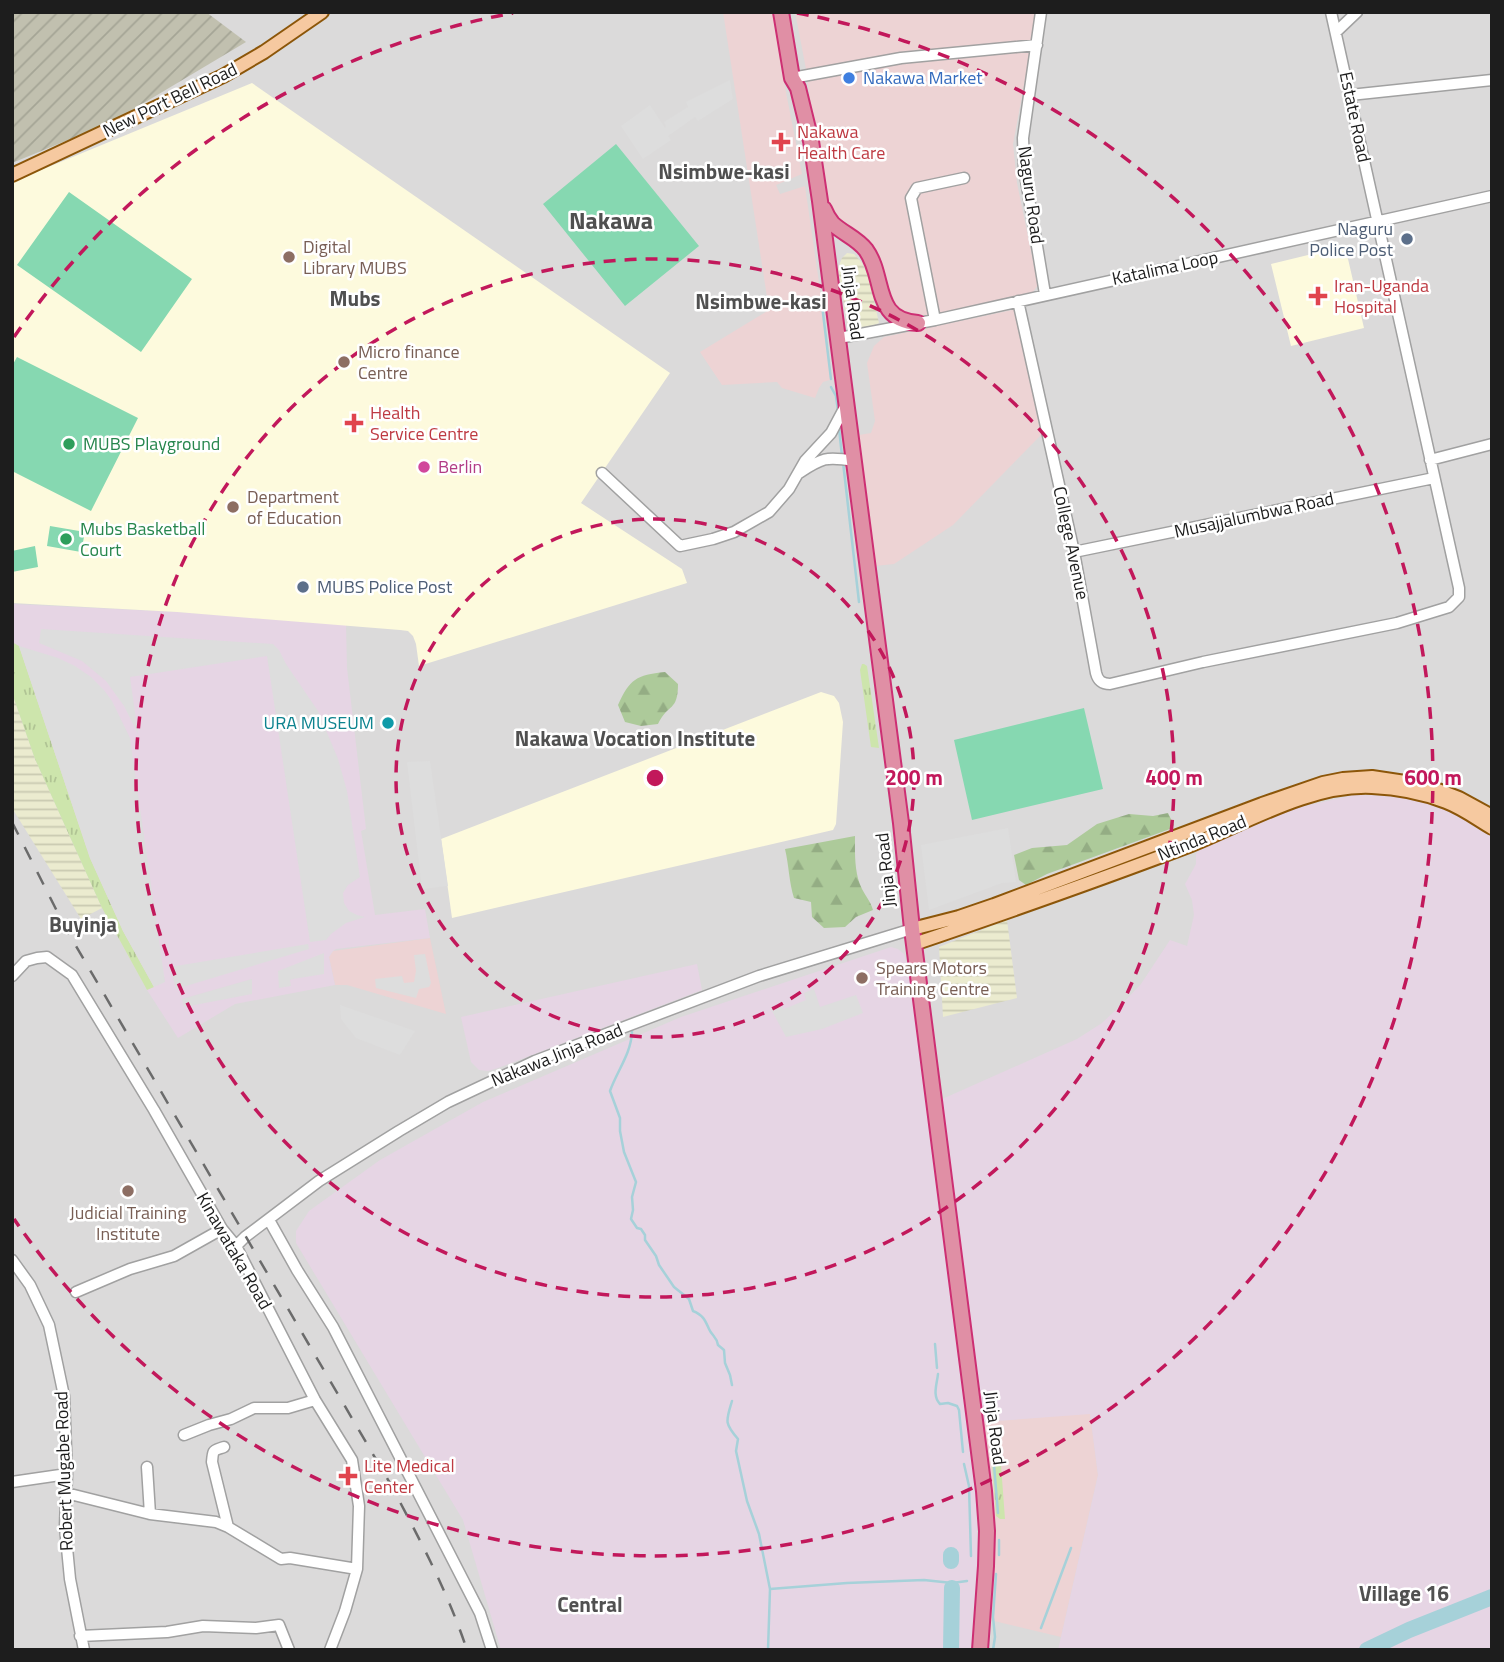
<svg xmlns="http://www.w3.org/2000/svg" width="1504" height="1662" font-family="'Titillium Web',sans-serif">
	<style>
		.residential { fill: #dbdada }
		.commercial { fill: #edd3d4 }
		.industrial { fill: #e6d5e4 }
		.education { fill: #fdfadd }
		.construction { fill: url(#construction-furrows) }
		.farmland { fill: url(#farmland-rules) }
		.grass { fill: url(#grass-tufts) }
		.forest { fill: url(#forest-firs) }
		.pitch { fill: #86d8b1 }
		.parking { fill: #ddd }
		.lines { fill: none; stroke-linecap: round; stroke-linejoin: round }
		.stream { stroke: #a6d1d9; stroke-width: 2.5 }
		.river { stroke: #a6d1d9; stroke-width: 16 }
		.minor-casing { stroke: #a1a1a1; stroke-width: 13 }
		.major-casing { stroke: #8c5609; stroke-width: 16 }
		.highway-casing { stroke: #cd2f73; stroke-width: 18 }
		.minor { stroke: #fff; stroke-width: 10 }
		.major { stroke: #f6c9a0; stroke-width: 12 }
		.highway { stroke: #e08fa5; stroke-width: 14 }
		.rail { stroke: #6b6b6b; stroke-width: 2.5; stroke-dasharray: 14 14; stroke-linecap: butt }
		.ring { fill: none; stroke: #c2185b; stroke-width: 3.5; stroke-dasharray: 12 9 }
		.shop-dot { fill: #3f7fe0; stroke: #fff; stroke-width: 2.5 }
		.health-dot { fill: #e0444e; stroke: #fff; stroke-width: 2.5 }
		.service-dot { fill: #5c6f8a; stroke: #fff; stroke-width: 2.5 }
		.education-dot { fill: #8d6e63; stroke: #fff; stroke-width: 2.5 }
		.leisure-dot { fill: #2e9e5b; stroke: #fff; stroke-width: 2.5 }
		.hotel-dot { fill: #d1479c; stroke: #fff; stroke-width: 2.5 }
		.culture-dot { fill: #0f9aa8; stroke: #fff; stroke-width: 2.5 }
		.labels { text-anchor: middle; stroke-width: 5; stroke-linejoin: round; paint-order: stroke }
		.shop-label { font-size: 18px; fill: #366cbe; stroke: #fff; text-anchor: start }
		.street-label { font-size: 18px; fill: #1d1d1d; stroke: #fff }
		.health-label { font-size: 18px; fill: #be3a42; stroke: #fff; text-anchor: start }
		.service-label { font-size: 18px; fill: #4e5e75; stroke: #fff; text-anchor: end }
		.education-label { font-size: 18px; fill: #785e54; stroke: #fff; text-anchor: start }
		.leisure-label { font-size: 18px; fill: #27864d; stroke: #fff; text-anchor: start }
		.hotel-label { font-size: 18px; fill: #b23c85; stroke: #fff; text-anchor: start }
		.culture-label { font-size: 18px; fill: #0d838f; stroke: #fff; text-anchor: end }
		.quarter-label { font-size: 21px; font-weight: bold; fill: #505050; stroke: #fff }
		.district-label { font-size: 24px; font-weight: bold; fill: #505050; stroke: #fff }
		.centre { fill: #c2185b; stroke: #fff; stroke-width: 3.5 }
		.ring-label { font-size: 21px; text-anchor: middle; font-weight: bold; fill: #c2185b; stroke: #fff; stroke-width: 5; stroke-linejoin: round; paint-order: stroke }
	</style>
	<defs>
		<pattern id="construction-furrows" width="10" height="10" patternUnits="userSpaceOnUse" patternTransform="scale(1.75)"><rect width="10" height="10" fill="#c1c0af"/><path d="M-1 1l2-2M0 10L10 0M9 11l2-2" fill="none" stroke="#a5a596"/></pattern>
		<pattern id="farmland-rules" width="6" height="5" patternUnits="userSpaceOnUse" patternTransform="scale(1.75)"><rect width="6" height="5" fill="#ebebcf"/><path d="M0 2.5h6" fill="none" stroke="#c9c9b1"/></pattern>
		<pattern id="grass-tufts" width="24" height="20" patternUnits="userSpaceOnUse" patternTransform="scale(1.75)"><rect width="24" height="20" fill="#cde5ac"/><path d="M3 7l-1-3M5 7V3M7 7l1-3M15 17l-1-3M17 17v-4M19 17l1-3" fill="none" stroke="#b0c494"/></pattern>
		<pattern id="forest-firs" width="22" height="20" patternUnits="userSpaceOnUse" patternTransform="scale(1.75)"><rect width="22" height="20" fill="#adca9a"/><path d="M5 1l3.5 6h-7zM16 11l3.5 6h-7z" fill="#94ad84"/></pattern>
	</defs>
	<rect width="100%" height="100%" fill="#ede9e3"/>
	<!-- residential -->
	<path class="residential" d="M12 12H1492V1650H12Z"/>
	<!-- commercial -->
	<path class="commercial" d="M723 12H774L783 77 802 174 776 185 780 194 805 186 833 379 823 382 819 388 815 398 782 388 777 382 722 385 700 352 769 310Z
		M795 12H1036L1033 37 1013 144 1017 183 1038 285 1033 292 915 320 897 315 872 244 842 230 824 206 806 69Z
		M1017 309 1041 435 953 525 894 564 875 566 859 435 871 433 875 421 867 363 874 346 884 337Z
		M430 938 446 1014 347 985H335L329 957 333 951Z
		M1090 1413 1098 1475 1061 1637 990 1620 994 1533 983 1422Z"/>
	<!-- industrial -->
	<path class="industrial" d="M12 604 177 612 346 625 347 668 366 829 361 831 375 915 425 909 430 938 336 949 333 951 329 957 335 985 235 1004 178 1038 147 990 102 908 12 693Z
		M1354 795 1414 796 1441 803 1492 833V1650H1058L1098 1475 1090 1414 983 1422 940 1100 1077 1039 1102 1023 1121 1005 1141 984 1170 940 1187 946 1194 915 1192 900 1185 884 1196 864V854L1203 845 1296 808Z
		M891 947 898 949 904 954 910 974 920 1060 969 1421 976 1488 978 1560 976 1611 971 1650H501L463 1520 296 1243V1231L309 1211 380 1160 483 1102 681 1017Z
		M697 964 702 990 498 1068 488 1071 479 1070 471 1062 461 1017Z"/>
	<!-- education -->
	<path class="education" d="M252 83 670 373 581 503 682 569 687 583 419 666 416 644 413 636 408 631 400 630 177 612 12 603V182Z
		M1345 246 1364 328 1291 346 1271 264Z
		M821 692 834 696 839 703 843 722 836 824 833 830 452 918 441 839Z"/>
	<!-- construction -->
	<path class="construction" d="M12 12H206L246 42 112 122 12 163Z"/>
	<!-- farmland -->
	<path class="farmland" d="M847 253 854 254 862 263 869 278 879 323 849 335 838 268 842 258Z
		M12 693 35 759 102 908 81 919 12 808Z
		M1007 920 1017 998 943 1017 939 947Z"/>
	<!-- grass -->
	<path class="grass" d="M12 642 19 646 90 858 123 931 154 987 147 990 102 908 35 759 12 693Z
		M862 664H864L867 666 879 748 871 747 860 670Z
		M995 1462H998L1001 1465 1005 1519H1000L996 1516 992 1465Z"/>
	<!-- forest -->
	<path class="forest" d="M665 672 678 684C678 712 668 703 658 724L641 726 625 722 618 705C630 679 636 675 665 672Z
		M1168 813 1174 825 1170 829 1047 874 1026 885 1019 880 1014 855 1032 848 1067 845 1097 824 1129 814 1153 816Z
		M855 836C855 853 854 873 862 889 866 897 871 902 873 910L856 917 845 927 824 928 812 917 811 902 794 898C789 882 789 866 785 849Z"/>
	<!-- pitch -->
	<path class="pitch" d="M616 144 699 246 625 306 543 204Z
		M69 192 192 279 141 352 17 265Z
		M17 357 138 418 91 511 12 471V366Z
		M50 526 85 532 81 552 47 546Z
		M35 546 38 567 12 572V551Z
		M1084 708 1103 789 972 820 954 740Z"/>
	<!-- parking -->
	<path class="parking" d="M730 80 733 99 698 121 695 117 668 136 671 140 643 159 621 126 650 105 665 128 666 126 664 122 688 107 686 102Z
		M41 629 273 644 279 650 286 664 318 711 338 759 347 791 360 877 348 885 343 893 344 903 349 911 357 915 365 917 346 923 331 934 326 940 310 942 267 656 130 677 138 734 124 706 106 681 82 661 39 643Z
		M19 646 58 658 75 666 91 677 104 690 112 701 130 738 165 982 154 987 123 931 90 858Z
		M430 761 448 886 422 889 407 762Z
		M1008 828 1016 882 1002 883 929 910 921 845Z
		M308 944 309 949 176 989 170 967Z
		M324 953V974L293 979 290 980 291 986 279 988 278 971Z
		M425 954 431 983 429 987 419 989 416 998 376 988 375 979 402 976 404 983 414 982 416 971 414 955Z
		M252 979V994L184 1007 182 999Z
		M814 989 820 1007 856 995 863 1013 822 1029 786 1037 771 1009 777 1005 784 1009 806 1000 804 993Z
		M340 1005 415 1031 400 1055 356 1038 341 1019Z"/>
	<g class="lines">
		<!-- stream -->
		<path class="stream" d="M822 305 831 379
			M831 387 836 396 838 411
			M839 428 842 456
			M843 462 859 602
			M632 1032C631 1054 617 1071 610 1091L620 1118V1131L624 1152 636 1182 632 1197 633 1210 631 1219 637 1228 641 1229 645 1235V1240L656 1256 659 1265 674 1287 689 1299 693 1311C703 1315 705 1320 709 1329 712 1336 717 1337 718 1345L724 1350 725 1363 730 1375 732 1385
			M935 1344 937 1368
			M938 1374C937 1384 932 1396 940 1404L948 1403 957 1406 959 1410 963 1452
			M732 1401C726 1421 724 1423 738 1439L736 1451 747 1501 759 1534 770 1589 768 1650
			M964 1464 969 1486 971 1556
			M994 1465 998 1513
			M999 1555V1540
			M770 1589 847 1583 924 1580 952 1583 967 1581
			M1041 1628 1071 1548
			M993 1650 995 1637 993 1617 996 1574"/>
		<!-- river -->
		<path class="river" d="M951 1555V1561
			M951 1650 952 1588
			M1367 1650 1409 1630 1492 1597"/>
		<defs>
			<path id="minor" d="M1041 12 1023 138 1024 168 1045 294
				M1336 32 1357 12
				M792 78 901 58 1037 45
				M1350 95 1492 80
				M1018 301 1074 552 1096 673C1098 681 1102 684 1110 684L1203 662 1397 623 1449 607 1459 597V588L1331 12
				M935 320 911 198 917 188 964 178
				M839 338 935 320 1492 196
				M1430 460 1492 444
				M602 473 680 546 713 539 734 532 769 512 789 489 805 461 831 433 847 403
				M799 473C822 458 826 456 854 461
				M1074 552 1434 478
				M12 976 26 961 37 958 47 957 72 975 154 1110 222 1229 236 1246 315 1400 352 1460 359 1506 357 1569 345 1611 330 1650
				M269 1220 297 1270 333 1327 480 1613 492 1650
				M236 1246 245 1237 319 1181 399 1131 448 1102 535 1061 759 976 912 929
				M12 1260 30 1285 49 1325 64 1396 67 1474 65 1527 70 1579 84 1650
				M76 1292 130 1269 174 1256 222 1229
				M184 1435 209 1425 231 1419 254 1408H288L315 1400
				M224 1447C213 1451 213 1449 212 1462L228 1527
				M147 1467 150 1514
				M12 1482 67 1474
				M66 1493 150 1514 216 1522 228 1527 281 1559 290 1558 357 1569
				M80 1636 167 1632 203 1626 256 1628 279 1625 289 1650"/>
			<path id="major" d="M12 175 223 76 264 52 322 12
				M912 929 959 917 994 905 1262 804 1323 783 1343 779 1372 777 1425 785 1459 798 1492 816
				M914 944C1005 913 1096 881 1186 847 1243 825 1309 784 1372 787 1396 788 1423 793 1446 802 1462 808 1477 819 1492 828"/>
			<path id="highway" d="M781 12 792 78 798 88 811 141 820 201 901 823 912 929 984 1491 987 1531 986 1566 980 1650
				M824 209C826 214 829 219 832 223 842 233 857 238 866 250 886 278 872 320 918 323"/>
		</defs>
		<!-- minor casing -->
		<use href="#minor" class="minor-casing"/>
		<!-- major casing -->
		<use href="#major" class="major-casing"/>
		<!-- highway casing -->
		<use href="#highway" class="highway-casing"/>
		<!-- minor -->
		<use href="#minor" class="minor"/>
		<!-- major -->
		<use href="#major" class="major"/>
		<!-- highway -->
		<use href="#highway" class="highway"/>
		<!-- rail -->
		<path class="rail" d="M12 822 66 929 391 1485C420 1540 447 1590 467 1650"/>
	</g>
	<!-- distance rings -->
	<g class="ring">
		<circle cx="655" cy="778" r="259"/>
		<circle cx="655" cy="778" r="519"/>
		<path d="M14 337A778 778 0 0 1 513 13M797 13A778 778 0 1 1 14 1219"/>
	</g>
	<!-- markers -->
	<circle class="shop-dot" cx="849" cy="78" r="7"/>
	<g class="health-dot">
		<path d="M777.5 131.5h7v7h7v7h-7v7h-7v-7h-7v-7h7z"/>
		<path d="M1314.5 285.5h7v7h7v7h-7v7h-7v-7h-7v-7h7z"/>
		<path d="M350.5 412.5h7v7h7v7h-7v7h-7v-7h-7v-7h7z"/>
		<path d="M344.5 1465.5h7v7h7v7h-7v7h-7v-7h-7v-7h7z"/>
	</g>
	<g class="service-dot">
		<circle cx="1407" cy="239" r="7"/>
		<circle cx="303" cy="587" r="7"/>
	</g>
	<g class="education-dot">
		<circle cx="289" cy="257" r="7"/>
		<circle cx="344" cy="362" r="7"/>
		<circle cx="233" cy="507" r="7"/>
		<circle cx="862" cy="978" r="7"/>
		<circle cx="128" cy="1191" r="7"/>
	</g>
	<g class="leisure-dot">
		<circle cx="69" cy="444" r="7"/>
		<circle cx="66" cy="539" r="7"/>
	</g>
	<circle class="hotel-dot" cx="424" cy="467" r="7"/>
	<circle class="culture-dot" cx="388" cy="723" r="7"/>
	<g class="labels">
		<!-- shop labels -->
		<g class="shop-label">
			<text x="863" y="84">Nakawa Market</text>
		</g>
		<!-- street labels -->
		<g class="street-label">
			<text transform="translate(170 100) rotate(-26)" y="6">New Port Bell Road</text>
			<text transform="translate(1355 117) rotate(78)" y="6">Estate Road</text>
			<text transform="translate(1031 195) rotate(82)" y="6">Naguru Road</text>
			<text transform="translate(1165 268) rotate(-12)" y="6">Katalima Loop</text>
			<text transform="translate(853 303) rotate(83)" y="6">Jinja Road</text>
			<text transform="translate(1254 515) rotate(-12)" y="6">Musajjalumbwa Road</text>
			<text transform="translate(1071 543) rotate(78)" y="6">College Avenue</text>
			<text transform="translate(1202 838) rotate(-22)" y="6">Ntinda Road</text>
			<text transform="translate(886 870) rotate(-96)" y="6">Jinja Road</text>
			<text transform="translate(557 1055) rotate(-22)" y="6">Nakawa Jinja Road</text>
			<text transform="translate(234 1251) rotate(60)" y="6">Kinawataka Road</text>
			<text transform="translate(995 1428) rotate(83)" y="6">Jinja Road</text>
			<text transform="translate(64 1471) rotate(-92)" y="6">Robert Mugabe Road</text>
		</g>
		<!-- health labels -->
		<g class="health-label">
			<text x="797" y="138">Nakawa<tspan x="797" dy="21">Health Care</tspan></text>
			<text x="1334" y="292">Iran-Uganda<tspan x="1334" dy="21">Hospital</tspan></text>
			<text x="370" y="419">Health<tspan x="370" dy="21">Service Centre</tspan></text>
			<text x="364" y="1472">Lite Medical<tspan x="364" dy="21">Center</tspan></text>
		</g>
		<!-- service labels -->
		<g class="service-label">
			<text x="1393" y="235">Naguru<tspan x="1393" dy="21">Police Post</tspan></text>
			<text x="317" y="593" text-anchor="start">MUBS Police Post</text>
		</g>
		<!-- education labels -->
		<g class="education-label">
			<text x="303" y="253">Digital<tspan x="303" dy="21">Library MUBS</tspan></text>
			<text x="358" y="358">Micro finance<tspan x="358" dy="21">Centre</tspan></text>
			<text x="247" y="503">Department<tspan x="247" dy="21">of Education</tspan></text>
			<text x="876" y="974">Spears Motors<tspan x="876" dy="21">Training Centre</tspan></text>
			<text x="128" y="1219" text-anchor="middle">Judicial Training<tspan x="128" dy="21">Institute</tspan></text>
		</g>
		<!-- leisure labels -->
		<g class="leisure-label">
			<text x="83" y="450">MUBS Playground</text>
			<text x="80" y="535">Mubs Basketball<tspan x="80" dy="21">Court</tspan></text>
		</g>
		<!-- hotel labels -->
		<g class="hotel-label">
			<text x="438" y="473">Berlin</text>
		</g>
		<!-- culture labels -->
		<g class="culture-label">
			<text x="374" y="729">URA MUSEUM</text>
		</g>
		<!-- quarter labels -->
		<g class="quarter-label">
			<text x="724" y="179">Nsimbwe-kasi</text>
			<text x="355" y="306">Mubs</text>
			<text x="761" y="309">Nsimbwe-kasi</text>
			<text x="635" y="746">Nakawa Vocation Institute</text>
			<text x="83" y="932">Buyinja</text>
			<text x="1404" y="1601">Village 16</text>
			<text x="590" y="1612">Central</text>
		</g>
		<!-- district labels -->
		<g class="district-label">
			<text x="611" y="229">Nakawa</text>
		</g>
	</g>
	<circle cx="655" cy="778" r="10" class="centre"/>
	<g class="ring-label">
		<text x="914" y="785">200 m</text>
		<text x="1174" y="785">400 m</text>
		<text x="1433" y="785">600 m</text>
	</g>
	<!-- border -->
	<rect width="1504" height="1662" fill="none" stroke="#1d1d1d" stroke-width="28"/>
</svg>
